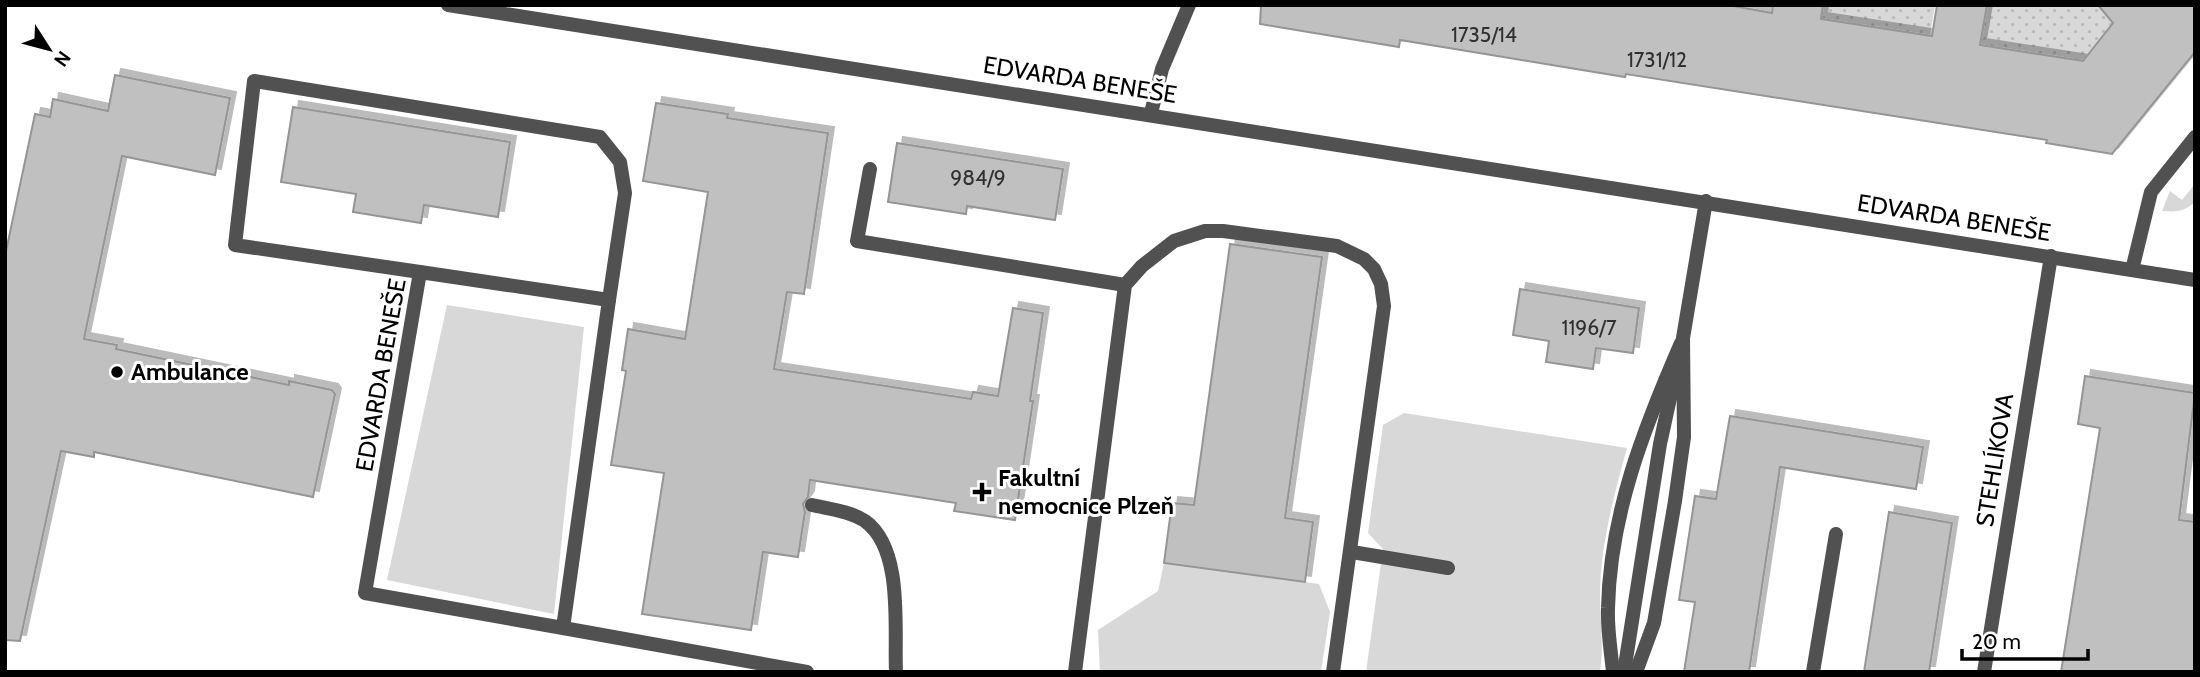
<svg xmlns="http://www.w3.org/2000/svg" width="2200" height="677" font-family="Cabin,sans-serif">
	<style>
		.green { fill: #d8d8d8 }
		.garden { fill: url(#garden-dots) }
		.building { fill: #c0c0c0; stroke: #959595; stroke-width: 2; filter: url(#shadow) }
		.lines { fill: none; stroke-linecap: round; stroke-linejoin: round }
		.service { stroke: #515151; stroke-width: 14 }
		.minor { stroke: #515151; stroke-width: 14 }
		.tertiary { stroke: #515151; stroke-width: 14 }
		.poi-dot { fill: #000; stroke: #fff; stroke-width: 2.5 }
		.labels { text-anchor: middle; stroke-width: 6; stroke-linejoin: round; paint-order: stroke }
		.number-label { font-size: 21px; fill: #303030 }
		.street-label { font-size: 24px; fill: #000; stroke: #fff }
		.poi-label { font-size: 24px; font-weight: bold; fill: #000; stroke: #fff; text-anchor: start }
	</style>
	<defs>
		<pattern id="garden-dots" width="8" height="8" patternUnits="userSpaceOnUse" patternTransform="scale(1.75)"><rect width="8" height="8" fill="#d8d8d8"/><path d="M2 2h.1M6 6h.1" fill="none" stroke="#b8b8b8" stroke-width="1.8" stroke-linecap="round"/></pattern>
		<filter id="shadow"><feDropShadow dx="6" dy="-6" stdDeviation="0" flood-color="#0004"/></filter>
	</defs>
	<rect width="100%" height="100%" fill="#fff"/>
	<!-- green -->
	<path class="green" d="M2195 184V202C2184 212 2176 212 2162 211L2170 191 2182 200Z
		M447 305 584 327 554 614 387 580Z
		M1404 413 1627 448C1614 495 1600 547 1600 596 1600 622 1604 646 1600 672H1366L1383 549 1368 533 1383 425Z
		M1164 563 1319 584 1330 612 1321 672H1100L1098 630 1158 591Z"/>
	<!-- garden -->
	<path class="garden" d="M1823 5H1935L1930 36 1821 20Z
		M1987 5H2127L2083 61 1979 56Z"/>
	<!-- building -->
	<path class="building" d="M1261 5H1728L1772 13 1773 5H1823L1821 19 1932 36 1937 5H1987L1980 45 2083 61 2113 23 2098 5H2195V52L2112 154 2046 143 2047 140 1626 74 1625 77 1400 40 1399 47 1260 24Z
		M115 75 230 98 215 175 122 156 84 339 117 345 116 349 289 385V381L332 390 335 394 313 497 94 452V457L61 451 20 641 5 640V256L35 114 50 117 53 99 108 111Z
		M656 103 728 114 727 118 828 133 804 294 787 292 774 369 971 399 973 392 998 396 1013 308 1043 313 1030 401H1033L1015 520 954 511 956 503 810 480 808 497 803 504 805 512 798 557 763 552 751 630 642 614 664 473 611 465 626 371 622 370 628 329 685 339 708 192 643 181Z
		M293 107 510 142 498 217 424 205 421 223 353 212 356 194 281 182Z
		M897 143 1063 169 1055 220 967 206 966 214 888 202Z
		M1230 244 1322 257 1285 518 1313 522 1305 582 1164 563 1172 503 1194 505Z
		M1520 289 1639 308 1633 353 1596 348 1593 369 1546 362 1549 341 1513 335Z
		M2085 376 2195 393 2179 520 2195 522V672H2061L2100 428 2078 424Z
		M1730 416 1923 447 1916 489 1780 467 1749 672H1684L1695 602 1679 600 1695 496 1716 499Z
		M1889 512 1952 523 1929 672H1864Z"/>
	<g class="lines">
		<!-- service -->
		<path class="service" d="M870 169 857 241 1125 285
			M420 272 235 245 254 81 600 137 620 162 625 193 609 300
			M812 505C829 509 850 511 865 521 904 549 894 629 896 672
			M1352 552 1448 568
			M1624 672 1660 444 1679 357
			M1813 672 1836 534"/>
		<!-- minor -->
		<path class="minor" d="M2132 270 2151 192 2195 137
			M563 628 609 300 420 272 365 593 563 628 591 633 807 672
			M1075 672 1125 285 1142 266 1174 241 1205 231H1223L1337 246 1364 259 1374 269 1381 284 1384 306 1333 672
			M1613 672C1611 651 1607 629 1608 608 1610 514 1644 428 1681 343
			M1636 672 1654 623 1675 501 1684 437 1683 338 1706 201
			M1984 672 2051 256"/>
		<!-- tertiary -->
		<path class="tertiary" d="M448 5 2195 280
			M1151 113 1162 69 1189 5"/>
	</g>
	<!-- markers -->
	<g class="poi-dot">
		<circle cx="117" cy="372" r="7"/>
		<path d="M978.5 481.5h7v7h7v7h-7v7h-7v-7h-7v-7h7z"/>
	</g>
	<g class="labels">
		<!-- number labels -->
		<g class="number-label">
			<text x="1484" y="42">1735/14</text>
			<text x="1657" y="67">1731/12</text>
			<text x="978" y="185">984/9</text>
			<text x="1589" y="335">1196/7</text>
		</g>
		<!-- street labels -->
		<g class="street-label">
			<text transform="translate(1080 80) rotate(9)" y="8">EDVARDA BENEŠE</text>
			<text transform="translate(1954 218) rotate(9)" y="8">EDVARDA BENEŠE</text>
			<text transform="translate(381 375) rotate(-80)" y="8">EDVARDA BENEŠE</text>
			<text transform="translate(1995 460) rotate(-81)" y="8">STEHLÍKOVA</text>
		</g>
		<!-- poi labels -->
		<g class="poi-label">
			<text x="131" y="380">Ambulance</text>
			<text x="998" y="486">Fakultní<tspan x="998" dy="28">nemocnice Plzeň</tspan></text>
		</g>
	</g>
	<!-- border -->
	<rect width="2200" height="677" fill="none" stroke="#000000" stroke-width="14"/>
	<!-- north arrow -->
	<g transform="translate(49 49) rotate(126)" stroke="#ffffff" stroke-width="5" paint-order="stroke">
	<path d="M0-5L12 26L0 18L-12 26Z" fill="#000000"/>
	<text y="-10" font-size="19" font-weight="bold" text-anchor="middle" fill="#000000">N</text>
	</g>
	<!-- scale -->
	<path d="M1962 649v10h126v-10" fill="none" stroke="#000000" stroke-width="3.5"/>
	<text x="1972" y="649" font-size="21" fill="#000000" stroke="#ffffff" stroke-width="5" paint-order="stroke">20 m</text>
</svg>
